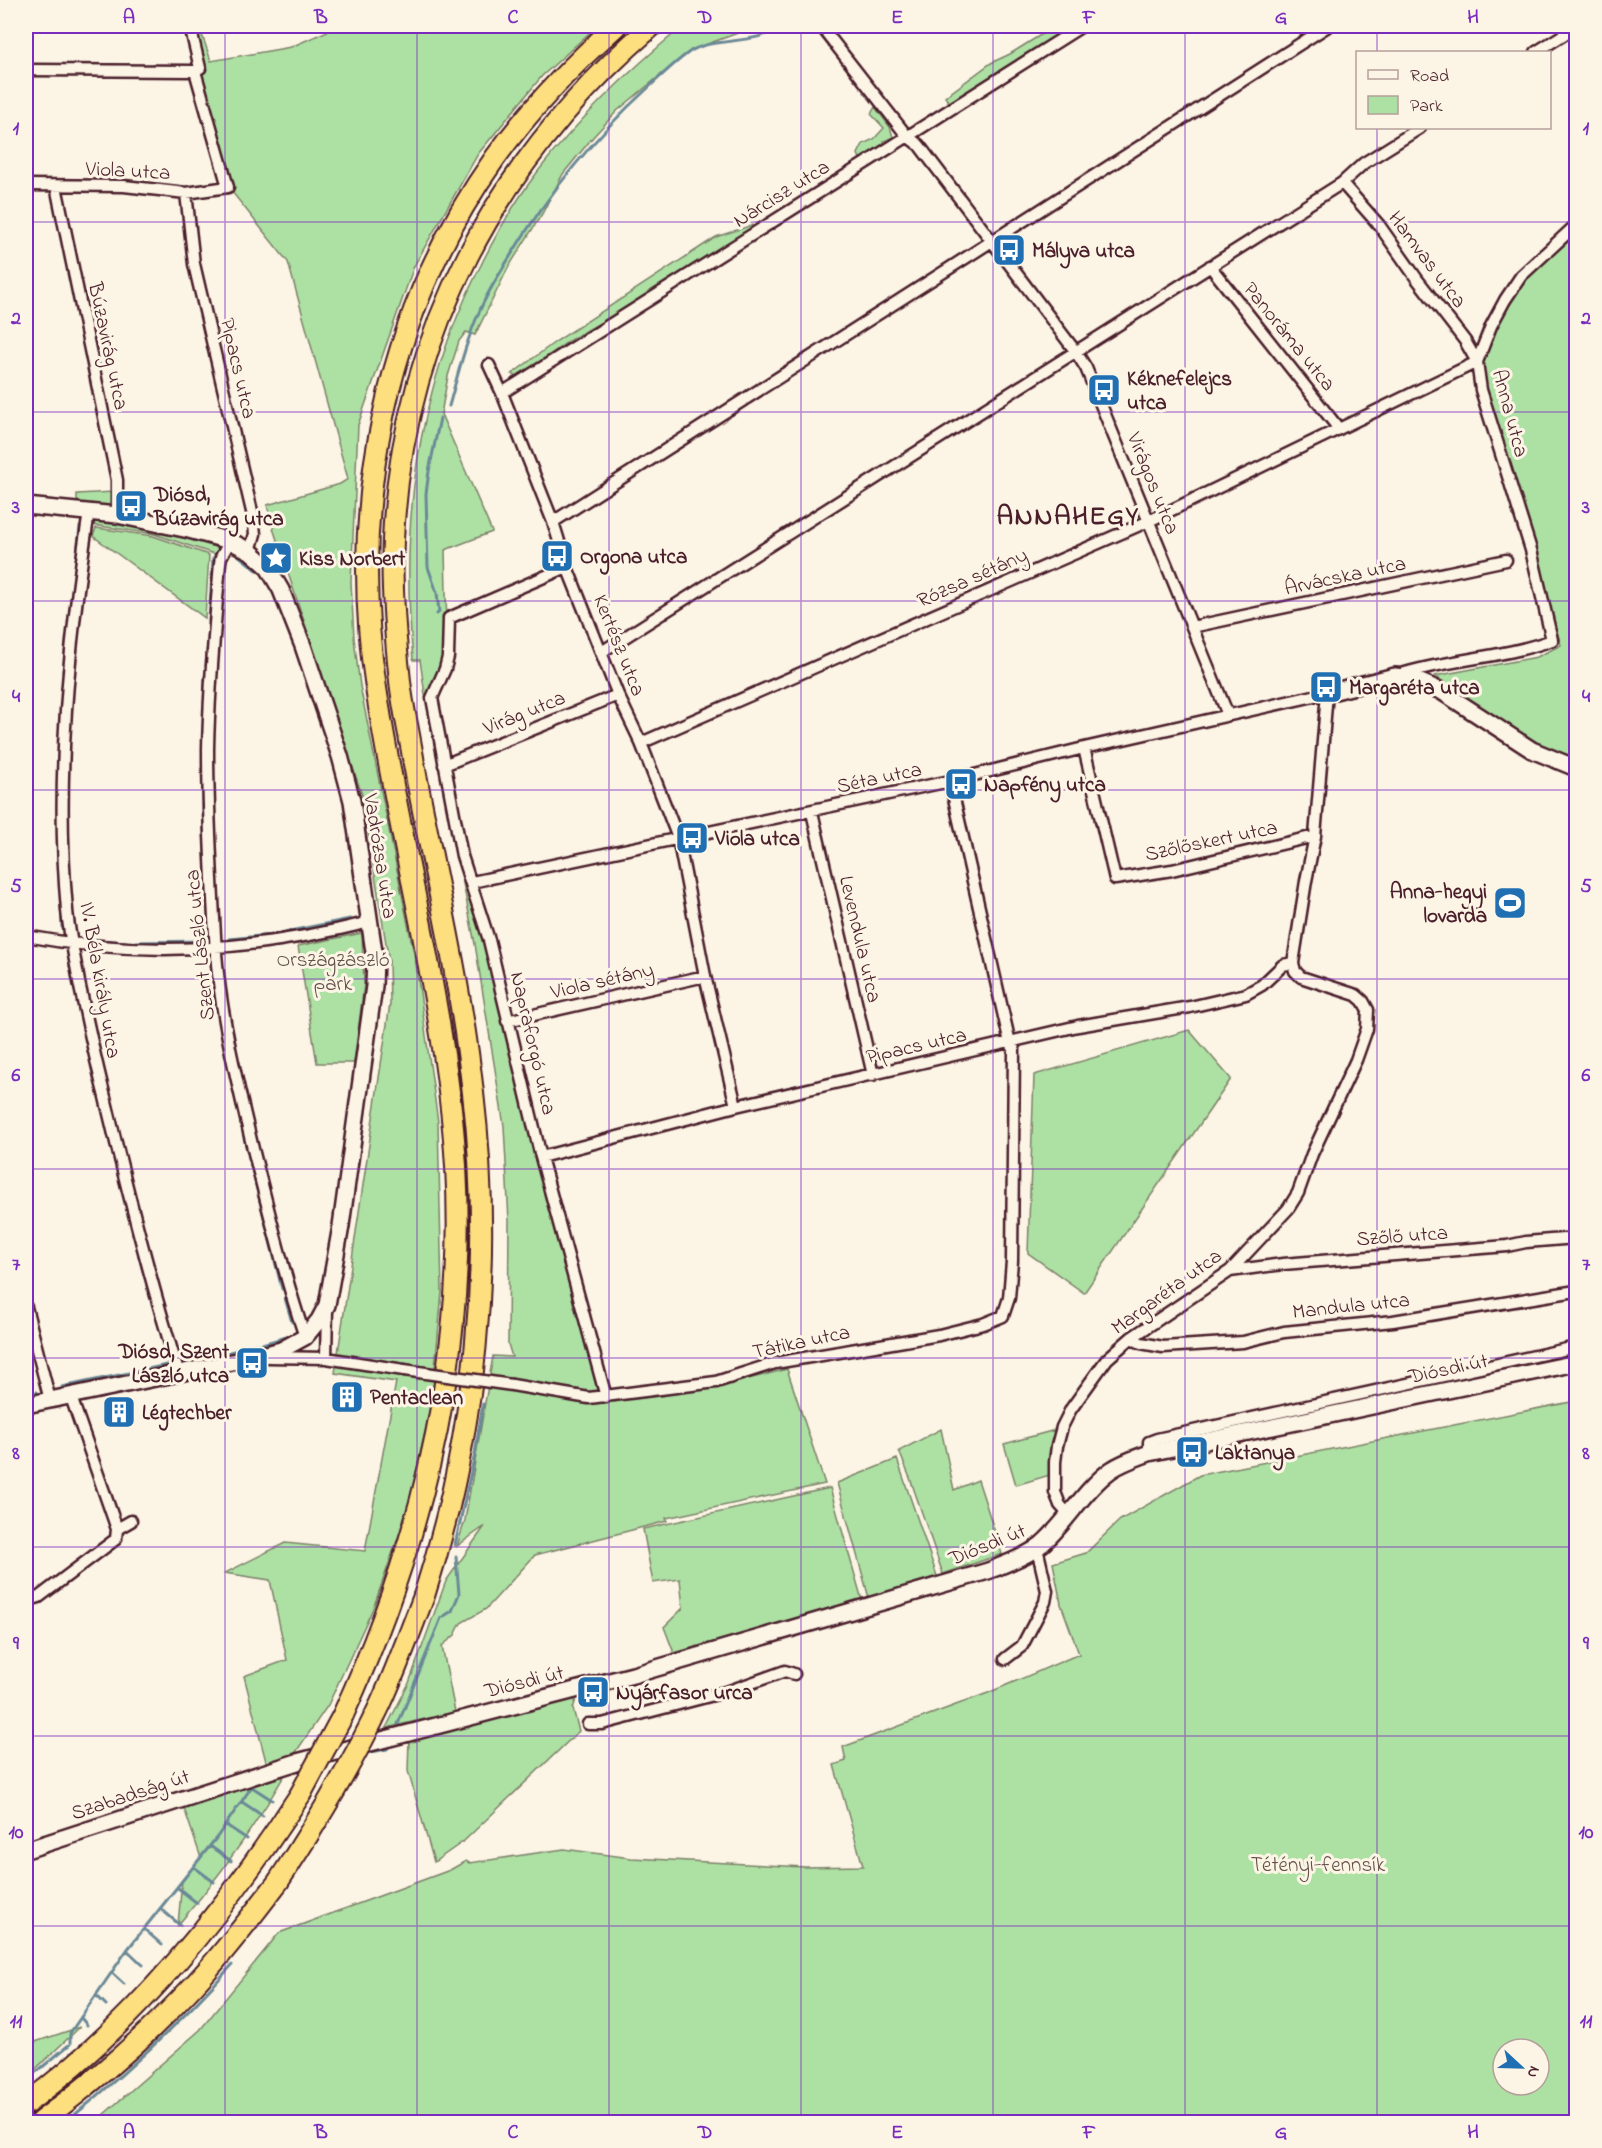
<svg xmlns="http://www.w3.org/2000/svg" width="1602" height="2148" font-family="'Indie Flower',sans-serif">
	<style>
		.green { fill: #ade1a4; stroke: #7c8068; stroke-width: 1.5; fill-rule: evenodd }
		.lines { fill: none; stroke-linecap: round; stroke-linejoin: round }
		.stream { stroke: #6b8997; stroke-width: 3 }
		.street-casing { stroke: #4a1f2b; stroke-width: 15 }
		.secondary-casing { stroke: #4a1f2b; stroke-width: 20 }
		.highway-casing { stroke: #4a1f2b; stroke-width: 24 }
		.street { stroke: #fcf5e5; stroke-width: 10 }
		.secondary { stroke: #fcf5e5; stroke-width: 15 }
		.highway { stroke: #fddf80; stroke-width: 20 }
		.street-bridge-casing { stroke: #4a1f2b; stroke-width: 15; stroke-linecap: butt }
		.highway-bridge-casing { stroke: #4a1f2b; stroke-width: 24; stroke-linecap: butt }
		.street-bridge { stroke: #fcf5e5; stroke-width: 10 }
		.highway-bridge { stroke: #fddf80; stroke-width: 20 }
		.grid { fill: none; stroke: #7b2cbf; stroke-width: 1.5; stroke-opacity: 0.55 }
		.labels { text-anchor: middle; stroke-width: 6; stroke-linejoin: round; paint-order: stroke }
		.street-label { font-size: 21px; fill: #4a1f2b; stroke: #fcf5e5 }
		.poi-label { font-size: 21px; font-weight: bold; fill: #4a1f2b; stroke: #fcf5e5; text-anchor: start }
		.park-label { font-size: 21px; fill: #635049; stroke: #fcf5e5 }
		.district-label { font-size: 27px; font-weight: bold; letter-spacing: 1.5px; fill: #4a1f2b; stroke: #fcf5e5 }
		.neatline { fill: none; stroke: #7b2cbf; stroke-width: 2 }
		.grid-label { font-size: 20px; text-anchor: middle; font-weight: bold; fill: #7b2cbf }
	</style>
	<rect width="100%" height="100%" fill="#fcf5e5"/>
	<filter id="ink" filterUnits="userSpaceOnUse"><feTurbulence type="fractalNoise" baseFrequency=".0167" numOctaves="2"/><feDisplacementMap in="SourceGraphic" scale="12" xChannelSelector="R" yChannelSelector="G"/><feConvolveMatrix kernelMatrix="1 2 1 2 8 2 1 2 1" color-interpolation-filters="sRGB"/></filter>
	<g filter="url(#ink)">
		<!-- green -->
		<path class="green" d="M190 26H199L211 61 291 47 339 26H597L542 76 478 154 414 266 358 425 351 582 354 638 360 686 416 964 438 1122 442 1292 432 1400 408 1509 374 1606 328 1705 283 1771H287C255 1827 220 1876 178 1925L182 1880 201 1858 184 1808 270 1777 244 1676 287 1660 270 1580 225 1573 285 1543 365 1551 396 1382 335 1373 390 1004 389 962 362 795 274 531 267 505 340 484 348 479 288 262 228 187 195 71Z
			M683 26H757L691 50 617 111 593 137 563 174 542 214 508 268 475 335 466 332 459 341 448 376 441 414 492 532 445 550 447 634 443 669 428 698 425 695 420 660H413C400 523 416 395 478 271 495 236 515 201 539 170 581 116 631 69 683 26Z
			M1055 26H1076L951 105 945 97 991 63 1010 54Z
			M875 107 890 127 893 137 884 141 883 147 861 161 858 154 863 144 874 139 884 128 871 114Z
			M752 225 755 228 630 306 570 340 524 374 516 377 512 374 555 342 716 237Z
			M1576 225V763L1538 746 1435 676 1537 657 1561 645 1477 362 1521 276Z
			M114 492C110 518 95 507 77 501V494Z
			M96 519 129 522 149 532 160 534 169 531 216 543 218 547 217 555 154 534 92 525Z
			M96 528 153 536 209 555 205 618 93 536Z
			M461 873 469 881 484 946 493 970 507 1038 596 1381 614 1402 717 1387 787 1369 825 1484 666 1518 667 1521 535 1555 486 1609 461 1623 455 1635 442 1646 455 1712 386 1728 409 1683 446 1581 485 1526 457 1546 465 1520 493 1356 512 1357 508 1344 509 1221 504 1126 475 944Z
			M362 933 364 984 354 1063H317L298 946Z
			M1189 1030 1231 1079 1084 1293 1028 1253 1034 1075Z
			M1576 1401V2122H95L200 2030 279 1933 450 1870 466 1861 469 1863 564 1849 631 1858 805 1867 863 1866 834 1765 846 1761 843 1747 988 1693 1079 1654 1061 1604 1053 1563 1086 1553 1120 1520 1200 1475ZM1503 2049H1539V2085H1503Z
			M941 1429 954 1490 978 1480 1002 1554 943 1574 910 1478 899 1451Z
			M1055 1430 1050 1475 1016 1485 1004 1444Z
			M897 1459 937 1576 869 1598 837 1483Z
			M830 1488 862 1600 674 1653 664 1627 683 1608 680 1579 653 1583 643 1529Z
			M577 1696 573 1709 579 1731 464 1841 434 1862 408 1771 409 1739 506 1717Z
			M80 2027 26 2078V2045Z"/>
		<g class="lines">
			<!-- stream -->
			<path class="stream" d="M449 406C458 374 466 341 480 310 488 291 500 273 511 255 549 193 593 138 647 89 660 77 673 64 688 53 713 35 757 47 779 26
				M26 514 62 517
				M100 521 137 527
				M181 536 208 543
				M238 555 257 570
				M437 614 439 612 437 593 428 567 426 494 429 471 440 418
				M209 621 213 558
				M206 666 209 626
				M63 672 80 527
				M205 676 203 810 209 926
				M61 703 63 681
				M60 878 62 927
				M85 939 126 942
				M229 939 270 935 350 919
				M136 942 204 941
				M68 955 73 980
				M97 1088 100 1099
				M235 1097 242 1127
				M105 1120 108 1134
				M243 1133 282 1289
				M111 1145 115 1163
				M117 1172 124 1196
				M125 1202 129 1218
				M132 1229 137 1248
				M139 1256 145 1278
				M147 1286 152 1302
				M285 1298 292 1322
				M155 1311 166 1348
				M315 1312 321 1299
				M26 1329 31 1347
				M187 1361 248 1348 290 1336
				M36 1368 38 1375
				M62 1387 167 1365
				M26 1394 37 1392
				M455 1545 475 1454 483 1404
				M396 1729 441 1618 452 1611 459 1594 456 1557
				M366 1753 387 1749 388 1747
				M287 1773 307 1767
				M252 1787 272 1800
				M242 1802 263 1816
				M226 1825 247 1839
				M210 1846 231 1861
				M194 1867 214 1882
				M178 1888 197 1903
				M161 1909 180 1925
				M144 1929 162 1945
				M127 1950 143 1965
				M112 1973 124 1984
				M96 1995 106 2005
				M81 2018 87 2025
				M26 2079 40 2069 70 2044V2033L127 1950 217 1837 255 1782
				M66 2122C125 2074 181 2022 232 1965"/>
			<defs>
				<path id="street" d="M821 26 907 136 919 145 1076 352 1086 368 1228 715
					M1536 52 1576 27
					M26 70 195 71
					M26 185 124 186 186 193 228 187 195 71 200 68 190 26
					M56 186 117 480V515
					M186 193 194 264 253 516 255 534 250 551
					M1210 266 1339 429
					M489 365 502 393 553 522 567 567 618 695 641 743 678 838 705 976 736 1106
					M502 393 1082 26
					M89 512C69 641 55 779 67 910 69 934 75 958 79 982 87 1020 95 1059 105 1097 127 1190 151 1283 179 1374
					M553 522 1328 26
					M230 541 221 557 220 563C215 625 209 687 208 749 208 817 212 885 216 953 221 1019 238 1085 253 1149 269 1212 284 1275 305 1337
					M567 567 449 618 448 657 445 669 432 698 462 856 489 940 541 1157 606 1397
					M1192 627 1506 560
					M603 651 1342 183 1364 163 1420 128
					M1398 675C1448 659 1503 658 1552 640L1531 550 1481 390 1477 362 1491 326 1505 300 1521 276 1576 225
					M641 743 1149 521 1477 362 1465 341 1417 279 1379 225 1342 183
					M1084 748 1115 879 1172 870 1315 836
					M444 765 618 695
					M812 812 873 1075
					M472 882 950 781 1084 748 1327 693 1315 836 1306 881 1293 963 1295 971 1301 977 1356 995 1363 1001 1368 1010 1367 1029 1356 1060 1312 1154 1298 1193 1288 1209 1230 1271 1131 1338 1107 1359 1071 1409 1062 1427 1057 1446 1055 1462V1492L1060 1505 1069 1515
					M26 936C144 958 254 951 370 922
					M507 1021 705 976
					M541 1157 736 1106 1078 1026 1190 1007 1246 994 1262 985 1283 965 1293 963
					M1230 1271 1283 1264 1507 1246 1526 1242 1576 1238
					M26 1307 50 1400
					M1131 1338 1141 1343 1163 1347 1243 1342 1284 1332 1393 1321 1576 1291
					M269 1357 326 1358 404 1370
					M326 1358 327 1308
					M512 1385 589 1398 716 1382 775 1363 939 1335 983 1324 1003 1316 1009 1298 1012 1261 1014 1049 1010 1043 950 781
					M71 1397 117 1529
					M1149 1453V1442L1157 1439 1576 1347
					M26 1601 39 1597 116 1539 117 1529 131 1521
					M1005 1659 1022 1646 1045 1602 1047 1591 1037 1548
					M588 1724H602L729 1691 785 1671 794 1674"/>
				<path id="secondary" d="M26 506 117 515 189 530 230 541 250 551 267 566 281 590 303 646 340 756 352 801 375 959 374 986 341 1226 327 1305 319 1320 305 1337 281 1350 256 1357 26 1405
					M1327 693 1395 676 1411 678 1441 691 1532 750 1576 768
					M26 1850 297 1762 633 1675 988 1571C1007 1563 1026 1557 1042 1544 1067 1522 1084 1490 1111 1470 1123 1462 1136 1458 1149 1453L1576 1363"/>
				<path id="highway" d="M424 1596C476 1435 493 1261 473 1093 461 982 434 873 414 764 410 736 403 709 400 681 395 635 391 587 393 540 402 335 498 158 652 26
					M343 1715C422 1542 467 1357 456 1166 446 1004 400 848 376 688 348 503 386 312 495 158 530 109 571 66 616 26
					M26 2104C137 2021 225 1911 300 1795
					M40 2122C95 2081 148 2035 194 1985 225 1952 251 1917 278 1882"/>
			</defs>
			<!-- street casing -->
			<use href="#street" class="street-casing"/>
			<!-- secondary casing -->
			<use href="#secondary" class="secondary-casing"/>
			<!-- highway casing -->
			<use href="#highway" class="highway-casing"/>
			<!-- street -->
			<use href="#street" class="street"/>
			<!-- secondary -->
			<use href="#secondary" class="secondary"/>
			<!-- highway -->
			<use href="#highway" class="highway"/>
			<defs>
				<path id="street-bridge" d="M404 1370 512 1385"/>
				<path id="highway-bridge" d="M300 1795 343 1715
					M278 1882C316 1824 352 1765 381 1703 397 1668 410 1632 424 1596"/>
			</defs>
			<!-- street-bridge casing -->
			<use href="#street-bridge" class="street-bridge-casing"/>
			<!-- highway-bridge casing -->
			<use href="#highway-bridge" class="highway-bridge-casing"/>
			<!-- street-bridge -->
			<use href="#street-bridge" class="street-bridge"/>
			<!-- highway-bridge -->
			<use href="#highway-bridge" class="highway-bridge"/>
		</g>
	</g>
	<!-- grid -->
	<path class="grid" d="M225 26V2122M417 26V2122M609 26V2122M801 26V2122M993 26V2122M1185 26V2122M1377 26V52M1377 128V2122M26 222H1576M26 412H1576M26 601H1576M26 790H1576M26 979H1576M26 1169H1576M26 1358H1576M26 1547H1576M26 1736H1576M26 1926H1576"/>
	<!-- icons -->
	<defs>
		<symbol id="bus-square" viewBox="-11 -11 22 22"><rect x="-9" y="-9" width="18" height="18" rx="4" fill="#1f6fb2" stroke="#fcf5e5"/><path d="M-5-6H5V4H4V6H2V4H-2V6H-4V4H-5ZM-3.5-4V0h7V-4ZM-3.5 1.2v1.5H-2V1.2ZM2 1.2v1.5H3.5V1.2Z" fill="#fff"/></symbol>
		<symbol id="sight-square" viewBox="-11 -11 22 22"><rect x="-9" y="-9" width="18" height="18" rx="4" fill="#1f6fb2" stroke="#fcf5e5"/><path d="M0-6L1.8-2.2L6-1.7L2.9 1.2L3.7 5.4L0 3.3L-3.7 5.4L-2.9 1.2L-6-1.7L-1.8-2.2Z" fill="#fff"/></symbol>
		<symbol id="stadium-square" viewBox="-11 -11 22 22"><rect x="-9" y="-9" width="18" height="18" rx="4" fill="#1f6fb2" stroke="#fcf5e5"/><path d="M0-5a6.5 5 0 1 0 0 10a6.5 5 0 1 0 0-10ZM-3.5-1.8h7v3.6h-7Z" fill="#fff"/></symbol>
		<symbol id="building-square" viewBox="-11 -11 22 22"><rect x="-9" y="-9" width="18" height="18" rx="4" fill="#1f6fb2" stroke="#fcf5e5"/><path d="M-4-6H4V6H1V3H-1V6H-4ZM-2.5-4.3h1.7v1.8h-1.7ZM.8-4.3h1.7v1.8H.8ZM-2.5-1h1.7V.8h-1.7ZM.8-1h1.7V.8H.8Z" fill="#fff"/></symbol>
	</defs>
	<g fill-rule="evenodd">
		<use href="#bus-square" x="990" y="231" width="38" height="38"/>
		<use href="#bus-square" x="1085" y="371" width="38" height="38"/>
		<use href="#bus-square" x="112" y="487" width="38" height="38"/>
		<use href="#bus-square" x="538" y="537" width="38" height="38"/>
		<use href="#sight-square" x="257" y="539" width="38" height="38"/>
		<use href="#bus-square" x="1307" y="668" width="38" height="38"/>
		<use href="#bus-square" x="942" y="765" width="38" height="38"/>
		<use href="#bus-square" x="673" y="819" width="38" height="38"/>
		<use href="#stadium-square" x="1491" y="884" width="38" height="38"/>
		<use href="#bus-square" x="233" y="1344" width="38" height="38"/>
		<use href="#building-square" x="328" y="1378" width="38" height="38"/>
		<use href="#building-square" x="100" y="1393" width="38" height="38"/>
		<use href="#bus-square" x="1173" y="1433" width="38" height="38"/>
		<use href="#bus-square" x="574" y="1673" width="38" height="38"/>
	</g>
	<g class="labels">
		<!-- street labels -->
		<g class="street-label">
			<text transform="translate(128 170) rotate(3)" y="7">Viola utca</text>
			<text transform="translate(781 193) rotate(-32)" y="7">Nárcisz utca</text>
			<text transform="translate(1428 259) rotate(53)" y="7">Hamvas utca</text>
			<text transform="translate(1290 336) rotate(51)" y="7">Panoráma utca</text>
			<text transform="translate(109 346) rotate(78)" y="7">Búzavirág utca</text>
			<text transform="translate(239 368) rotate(77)" y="7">Pipacs utca</text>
			<text transform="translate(1511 413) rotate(75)" y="7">Anna utca</text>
			<text transform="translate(1154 483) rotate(68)" y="7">Virágos utca</text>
			<text transform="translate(1345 575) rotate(-12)" y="7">Árvácska utca</text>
			<text transform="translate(972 577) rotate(-24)" y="7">Rózsa sétány</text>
			<text transform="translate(620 645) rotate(68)" y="7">Kertész utca</text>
			<text transform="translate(524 712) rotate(-22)" y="7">Virág utca</text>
			<text transform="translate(879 777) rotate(-12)" y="7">Séta utca</text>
			<text transform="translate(1211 840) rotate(-12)" y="7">Szőlőskert utca</text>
			<text transform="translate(381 856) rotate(81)" y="7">Vadrózsa utca</text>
			<text transform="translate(861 939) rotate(77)" y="7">Levendula utca</text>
			<text transform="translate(199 945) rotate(-96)" y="7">Szent László utca</text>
			<text transform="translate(101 980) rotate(80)" y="7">IV. Béla király utca</text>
			<text transform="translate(602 980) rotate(-13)" y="7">Viola sétány</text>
			<text transform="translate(534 1043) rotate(77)" y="7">Napraforgó utca</text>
			<text transform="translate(916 1045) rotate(-13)" y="7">Pipacs utca</text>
			<text transform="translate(1402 1235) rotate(-4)" y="7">Szőlő utca</text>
			<text transform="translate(1166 1291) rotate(-36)" y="7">Margaréta utca</text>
			<text transform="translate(1351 1305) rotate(-6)" y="7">Mandula utca</text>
			<text transform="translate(801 1341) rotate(-12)" y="7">Tátika utca</text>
			<text transform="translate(1448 1368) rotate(-12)" y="7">Diósdi út</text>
			<text transform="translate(987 1544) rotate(-22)" y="7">Diósdi út</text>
			<text transform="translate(524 1681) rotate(-14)" y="7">Diósdi út</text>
			<text transform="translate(130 1794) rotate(-18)" y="7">Szabadság út</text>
		</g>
		<!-- poi labels -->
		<g class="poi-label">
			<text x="1032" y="257">Mályva utca</text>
			<text x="1127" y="385">Kéknefelejcs<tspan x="1127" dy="24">utca</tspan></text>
			<text x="154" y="501">Diósd,<tspan x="154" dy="24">Búzavirág utca</tspan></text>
			<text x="580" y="563">Orgona utca</text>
			<text x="299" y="565">Kiss Norbert</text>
			<text x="1349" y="694">Margaréta utca</text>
			<text x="984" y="791">Napfény utca</text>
			<text x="715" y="845">Viola utca</text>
			<text x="1487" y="898" text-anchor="end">Anna-hegyi<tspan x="1487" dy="24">lovarda</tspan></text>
			<text x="229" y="1358" text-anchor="end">Diósd, Szent<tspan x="229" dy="24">László utca</tspan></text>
			<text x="370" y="1404">Pentaclean</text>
			<text x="142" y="1419">Légtechber</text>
			<text x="1215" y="1459">Laktanya</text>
			<text x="616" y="1699">Nyárfasor urca</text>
		</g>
		<!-- park labels -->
		<g class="park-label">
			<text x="333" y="966">Országzászló<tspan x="333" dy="24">park</tspan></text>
			<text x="1318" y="1871">Tétényi-fennsík</text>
		</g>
		<!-- district labels -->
		<g class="district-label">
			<text x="1068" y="524">ANNAHEGY</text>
		</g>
	</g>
	<!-- margin -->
	<rect width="1602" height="2148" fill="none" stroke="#fcf5e5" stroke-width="66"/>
	<!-- legend -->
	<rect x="1356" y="51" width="195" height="78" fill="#fcf5e5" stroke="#b59f9b" stroke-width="1.5"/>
	<rect x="1368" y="70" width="30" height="9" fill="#fcf5e5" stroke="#b59f9b" stroke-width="1.5"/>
	<text x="1410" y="81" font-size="18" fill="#4a1f2b">Road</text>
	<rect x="1368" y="96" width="30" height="18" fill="#ade1a4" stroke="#b59f9b" stroke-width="1.5"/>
	<text x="1410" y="111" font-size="18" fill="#4a1f2b">Park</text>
	<!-- north arrow -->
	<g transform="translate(1521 2067) rotate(112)"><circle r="28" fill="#fcf5e5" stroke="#b59f9b" stroke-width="1.5"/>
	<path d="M0-4.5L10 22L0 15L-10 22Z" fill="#1f6fb2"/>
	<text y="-9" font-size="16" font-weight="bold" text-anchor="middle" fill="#4a1f2b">N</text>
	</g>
	<rect x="33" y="33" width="1536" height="2082" class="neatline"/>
	<g class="grid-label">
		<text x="129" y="23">A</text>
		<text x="321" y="23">B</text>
		<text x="513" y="23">C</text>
		<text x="705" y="23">D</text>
		<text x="897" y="23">E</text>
		<text x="1089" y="23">F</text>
		<text x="1281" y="23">G</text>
		<text x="1473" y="23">H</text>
		<text x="16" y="134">1</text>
		<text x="1586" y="134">1</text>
		<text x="16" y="324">2</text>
		<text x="1586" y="324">2</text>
		<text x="16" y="513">3</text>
		<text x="1586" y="513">3</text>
		<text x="16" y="702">4</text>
		<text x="1586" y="702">4</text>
		<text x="16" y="892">5</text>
		<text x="1586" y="892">5</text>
		<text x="16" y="1081">6</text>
		<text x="1586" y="1081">6</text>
		<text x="16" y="1270">7</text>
		<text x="1586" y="1270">7</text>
		<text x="16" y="1459">8</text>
		<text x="1586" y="1459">8</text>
		<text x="16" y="1649">9</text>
		<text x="1586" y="1649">9</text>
		<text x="16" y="1838">10</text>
		<text x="1586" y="1838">10</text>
		<text x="16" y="2027">11</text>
		<text x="1586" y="2027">11</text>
		<text x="129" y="2138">A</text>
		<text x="321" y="2138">B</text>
		<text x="513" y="2138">C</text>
		<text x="705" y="2138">D</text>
		<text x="897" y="2138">E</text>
		<text x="1089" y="2138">F</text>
		<text x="1281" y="2138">G</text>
		<text x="1473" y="2138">H</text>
	</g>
</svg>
